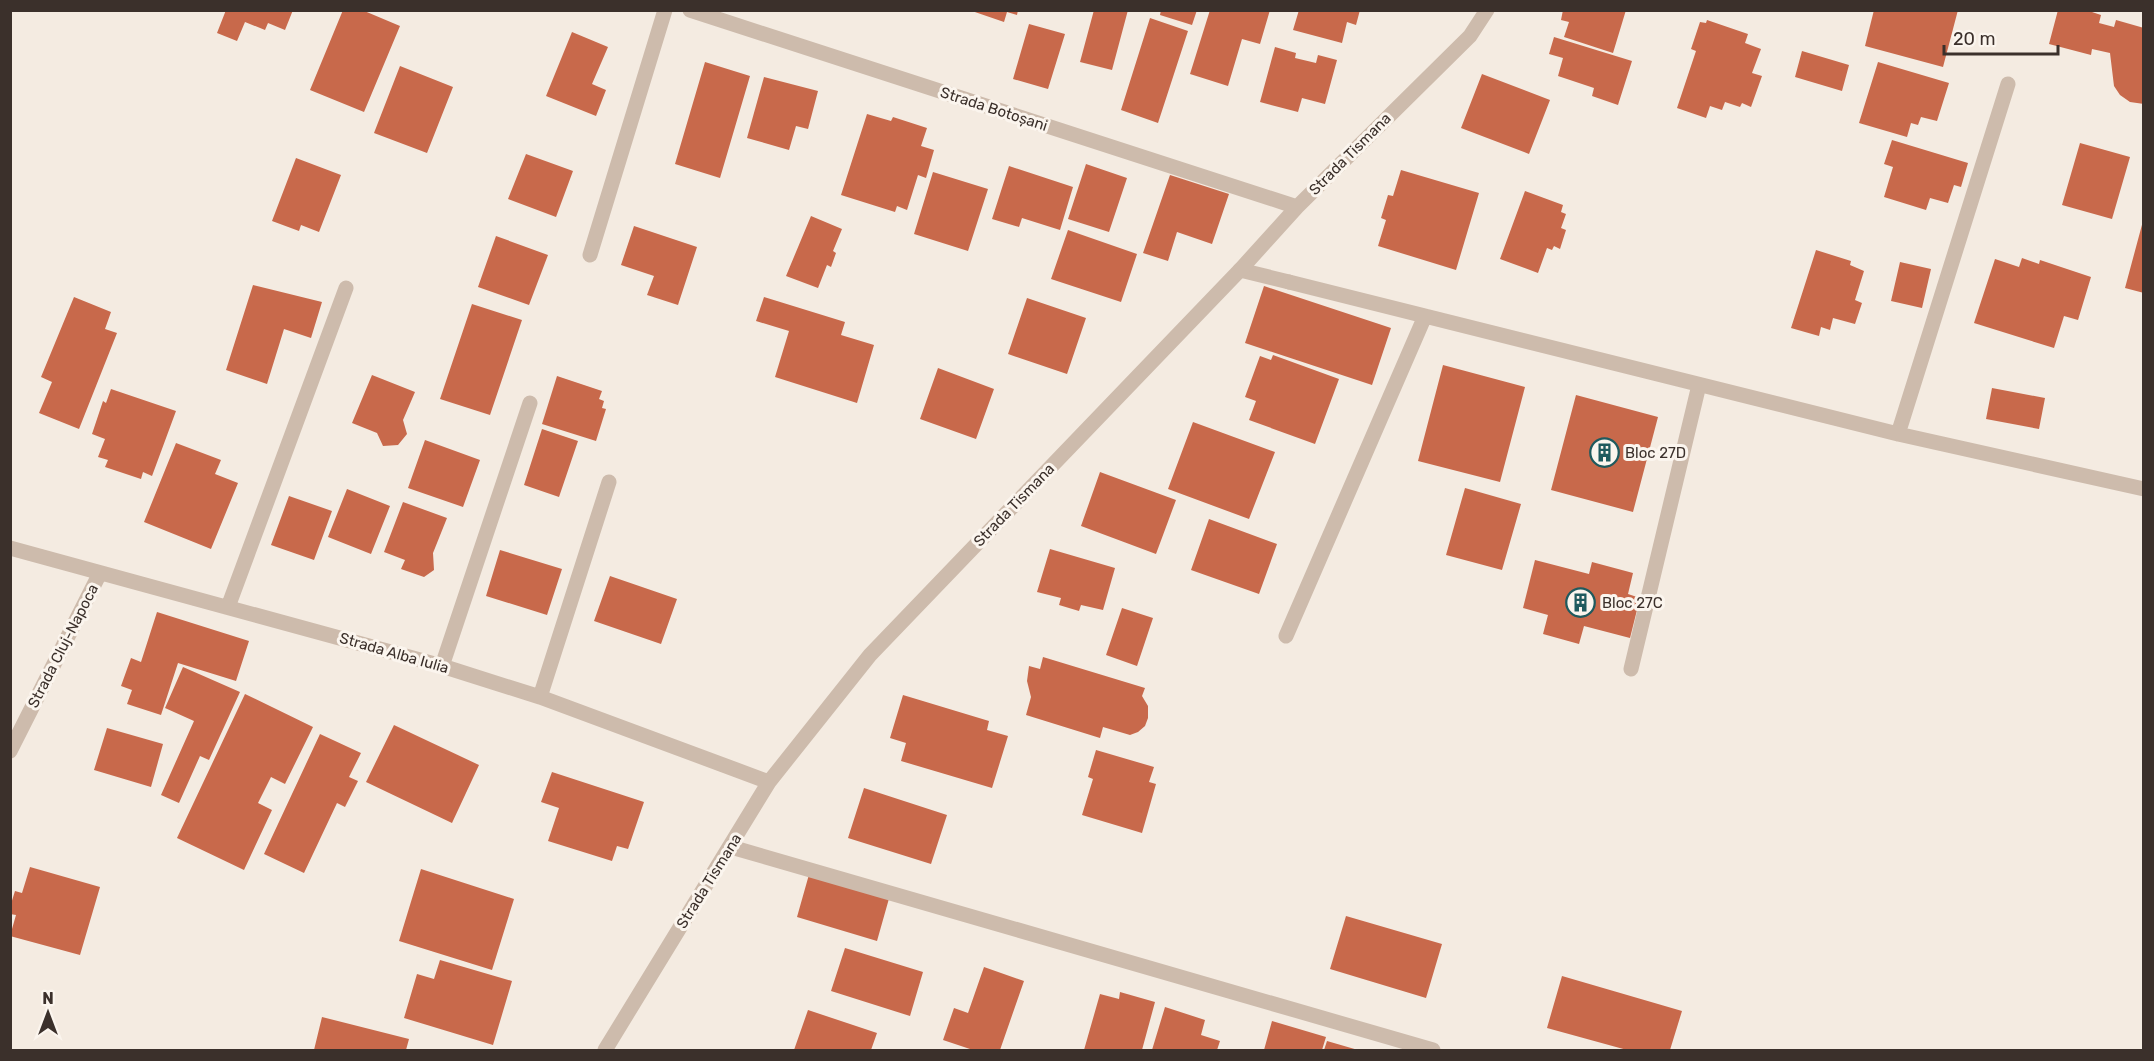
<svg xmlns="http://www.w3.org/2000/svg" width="2154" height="1061" font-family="Rubik,sans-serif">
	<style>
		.building { fill: #c8694b }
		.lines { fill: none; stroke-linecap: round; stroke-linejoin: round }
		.lane { stroke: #cdbbac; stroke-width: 15 }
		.street { stroke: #cdbbac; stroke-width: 15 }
		.labels { text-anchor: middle; stroke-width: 6; stroke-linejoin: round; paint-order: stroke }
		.street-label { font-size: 15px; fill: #3b302b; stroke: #fbf5ee }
		.poi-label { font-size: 15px; fill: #3b302b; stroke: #fbf5ee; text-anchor: start }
	</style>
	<rect width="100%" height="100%" fill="#f4ebe1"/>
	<!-- building -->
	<path class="building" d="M226 10H293L285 30 268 23 265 30 245 22 237 41 217 33Z
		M343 10H362L400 26 364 112 310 90Z
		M969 10H1018L1017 15 1007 12 1004 22Z
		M1094 10H1128L1112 70 1080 62Z
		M1161 10H1197L1192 25 1160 15Z
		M1210 10H1270L1260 44 1242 39 1228 86 1190 74Z
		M1299 10H1360L1356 25 1347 22 1342 43 1293 30Z
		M1563 10H1626L1613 53 1564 37 1569 22 1561 20Z
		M1874 10H1958L1943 67 1865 46Z
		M2058 10H2086L2101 15 2099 23 2114 27 2116 20 2144 28V104L2130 102 2120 95 2114 86 2110 53 2092 49 2091 55 2049 44Z
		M1150 18 1188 31 1158 123 1121 110Z
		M1707 20 1748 34 1745 43 1761 49 1752 73 1762 76 1751 107 1742 103 1740 107 1725 102 1722 110 1710 106 1706 118 1677 108 1696 51 1691 49 1700 22 1706 23Z
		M1029 24 1065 34 1048 89 1013 79Z
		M572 32 608 47 592 84 606 90 596 116 546 96Z
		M1554 37 1632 61 1618 105 1592 96 1594 88 1558 76 1563 58 1549 54Z
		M1275 47 1296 53 1295 58 1316 63 1318 55 1337 60 1325 104 1302 98 1298 112 1260 102Z
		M1802 51 1849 65 1842 91 1795 77Z
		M705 62 750 76 720 178 675 164Z
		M1878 62 1949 83 1937 121 1921 117 1918 125 1911 123 1907 137 1859 123Z
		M400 66 453 87 427 153 374 133Z
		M1482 74 1550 100 1529 154 1461 128Z
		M764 77 818 91 808 129 796 126 789 150 747 138Z
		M867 114 891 121 893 117 927 128 921 146 934 150 926 178 918 175 907 210 897 206 895 212 841 195Z
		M1892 140 1968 163 1961 187 1954 185 1948 203 1930 198 1926 210 1884 197 1893 167 1884 164Z
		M2080 143 2130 157 2112 219 2062 205Z
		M526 154 573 171 556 217 508 199Z
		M296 158 341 175 319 232 301 225 299 231 272 221Z
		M1086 164 1127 178 1109 232 1068 219Z
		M1009 166 1073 187 1060 230 1022 218 1019 227 992 219Z
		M1401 170 1479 193 1456 270 1378 246 1386 220 1381 218 1388 195 1393 196Z
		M933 172 988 189 968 251 914 234Z
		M1170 175 1229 194 1212 244 1177 232 1168 261 1143 253Z
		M1525 191 1563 205 1561 212 1566 214 1561 228 1566 230 1560 249 1554 246 1552 250 1547 248 1538 273 1500 259Z
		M811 216 842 229 833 251 836 253 831 267 827 265 818 288 786 276Z
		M2143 221 2144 222V293L2125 288Z
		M634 226 697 247 678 305 647 295 654 276 621 265Z
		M1068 230 1137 254 1121 302 1051 279Z
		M496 236 548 255 529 305 478 287Z
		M1816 250 1851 261 1850 265 1864 271 1855 300 1862 303 1855 324 1833 318 1830 330 1821 327 1819 336 1791 328Z
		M2022 258 2039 264 2040 260 2091 277 2078 320 2064 316 2054 348 1974 323 1995 259 2019 267Z
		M1900 262 1931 269 1922 308 1891 301Z
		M253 285 322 302 311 338 284 329 267 384 226 370Z
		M1264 286 1391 328 1372 385 1245 343Z
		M74 297 111 312 105 329 117 333 79 429 39 413 52 382 41 377Z
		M764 297 845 322 841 335 874 345 857 403 775 377 789 331 756 321Z
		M1027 298 1086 318 1067 374 1008 354Z
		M472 304 522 320 490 415 440 399Z
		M1273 355 1339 379 1315 444 1249 420 1256 401 1245 397 1260 356 1271 360Z
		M1443 365 1525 387 1500 482 1418 461Z
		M938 368 994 389 976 439 920 419Z
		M372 375 415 392 403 420 407 434 398 445 383 446 377 433 352 423Z
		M557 376 602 391 599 399 604 401 602 408 606 409 596 441 542 424Z
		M1992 388 2045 398 2039 429 1986 419Z
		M111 389 176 411 152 476 143 472 141 479 105 467 108 460 98 457 105 439 92 434 103 401 106 403Z
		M1576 395 1658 417 1633 512 1551 490Z
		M1193 422 1275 452 1249 519 1168 489Z
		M542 429 578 441 559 497 524 485Z
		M425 440 480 460 463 507 408 488Z
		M176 443 221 460 215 474 238 483 211 549 144 522Z
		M1100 472 1176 500 1156 554 1081 526Z
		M1465 488 1521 504 1502 570 1446 555Z
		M347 489 390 506 371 554 328 537Z
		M289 496 332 511 314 560 271 545Z
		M403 502 447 518 433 553 434 570 424 577 401 569 405 560 384 552Z
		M1209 519 1277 544 1259 594 1191 570Z
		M1050 549 1115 568 1103 610 1081 605 1079 611 1059 605 1061 598 1037 592Z
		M500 550 562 569 547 615 486 596Z
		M1535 560 1589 574 1592 562 1633 573 1628 594 1640 598 1630 638 1584 626 1579 644 1543 634 1548 615 1523 608Z
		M610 576 677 599 661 644 594 621Z
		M1122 608 1153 618 1137 666 1106 655Z
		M157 612 249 641 236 681 178 663 161 715 127 704 132 690 121 686 131 658 141 662Z
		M1043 657 1145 688 1142 696 1148 706V718L1145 726 1138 732 1130 735 1103 727 1100 738 1026 715 1031 697 1027 681 1029 666 1040 669Z
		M183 667 240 692 209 760 200 756 179 803 161 795 194 721 165 708Z
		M245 694 313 727 285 784 271 777 258 803 272 810 244 870 177 838Z
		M903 695 989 721 987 730 1008 736 992 788 901 761 906 743 890 738Z
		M394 725 479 765 452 823 366 782Z
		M107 728 163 744 151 787 94 770Z
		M320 734 361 753 349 777 358 781 345 807 337 803 304 873 264 854Z
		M1096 750 1154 767 1149 782 1156 784 1142 833 1082 815 1093 779 1088 777Z
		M552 772 644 802 628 849 617 846 612 861 548 841 559 808 541 802Z
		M864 788 947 815 931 864 848 838Z
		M30 867 100 887 80 955 10 936 16 915 10 914V907L15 891 22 893Z
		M421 869 514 899 492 970 399 941Z
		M810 871 890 895 877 941 797 917Z
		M1346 916 1442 944 1426 998 1330 969Z
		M845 948 923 972 910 1016 831 991Z
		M440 960 512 981 493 1045 404 1018 417 974 434 979Z
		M984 967 1024 981 1000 1050H973L943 1040 954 1008 968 1013Z
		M1562 976 1682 1011 1670 1050H1627L1547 1028Z
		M1120 992 1155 1002 1142 1050H1084L1100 994 1119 999Z
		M1165 1007 1205 1020 1201 1035 1220 1041 1217 1050H1152Z
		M808 1010 877 1033 871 1050H794Z
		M322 1017 409 1039 406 1050H314Z
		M1272 1021 1326 1037 1322 1050H1264Z
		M1327 1041 1358 1050H1324Z"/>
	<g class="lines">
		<!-- lane -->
		<path class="lane" d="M1240 270 1289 282"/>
		<!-- street -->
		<path class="street" d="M690 10 1297 207
			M590 255 665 10
			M1289 282 1898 434 2144 489
			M1898 434 2008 84
			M10 548 442 666 540 697 769 782
			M228 607 346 288
			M1286 636 1425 316
			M442 666 530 403
			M1631 669 1699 385
			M540 697 609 482
			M10 751 100 573
			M731 847 1433 1050
			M605 1050 769 782 870 655 1240 270 1297 207 1470 36 1487 10"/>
	</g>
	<!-- icons -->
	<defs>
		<symbol id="building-ring" viewBox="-11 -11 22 22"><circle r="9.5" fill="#fbf5ee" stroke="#1f5a5e" stroke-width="1.5"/><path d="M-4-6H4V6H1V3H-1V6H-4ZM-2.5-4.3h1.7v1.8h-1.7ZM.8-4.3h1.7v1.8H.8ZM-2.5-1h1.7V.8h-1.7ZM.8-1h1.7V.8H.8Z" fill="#1f5a5e"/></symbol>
	</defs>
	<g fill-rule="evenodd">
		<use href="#building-ring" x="1588" y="436" width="33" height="33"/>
		<use href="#building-ring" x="1564" y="586" width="33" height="33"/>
	</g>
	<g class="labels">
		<!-- street labels -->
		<g class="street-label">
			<text transform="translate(994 109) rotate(18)" y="5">Strada Botoșani</text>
			<text transform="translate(1350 154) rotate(-45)" y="5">Strada Tismana</text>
			<text transform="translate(1014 505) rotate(-46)" y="5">Strada Tismana</text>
			<text transform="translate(63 646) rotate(-63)" y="5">Strada Cluj-Napoca</text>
			<text transform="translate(394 653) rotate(16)" y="5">Strada Alba Iulia</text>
			<text transform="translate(709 881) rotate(-58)" y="5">Strada Tismana</text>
		</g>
		<!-- poi labels -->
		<g class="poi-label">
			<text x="1625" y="458">Bloc 27D</text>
			<text x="1602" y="608">Bloc 27C</text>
		</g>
	</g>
	<!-- border -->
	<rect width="2154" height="1061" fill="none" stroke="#3b302b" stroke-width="24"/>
	<!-- north arrow -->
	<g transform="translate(48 1013)" stroke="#fbf5ee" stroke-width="4.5" paint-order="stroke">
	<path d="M0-4.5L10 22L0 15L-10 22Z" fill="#3b302b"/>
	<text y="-9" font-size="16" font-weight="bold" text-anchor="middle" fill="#3b302b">N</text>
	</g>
	<!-- scale -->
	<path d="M1944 45v9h114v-9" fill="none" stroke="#3b302b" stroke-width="3"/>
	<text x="1953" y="45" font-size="18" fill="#3b302b" stroke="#fbf5ee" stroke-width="4.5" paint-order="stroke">20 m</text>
</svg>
